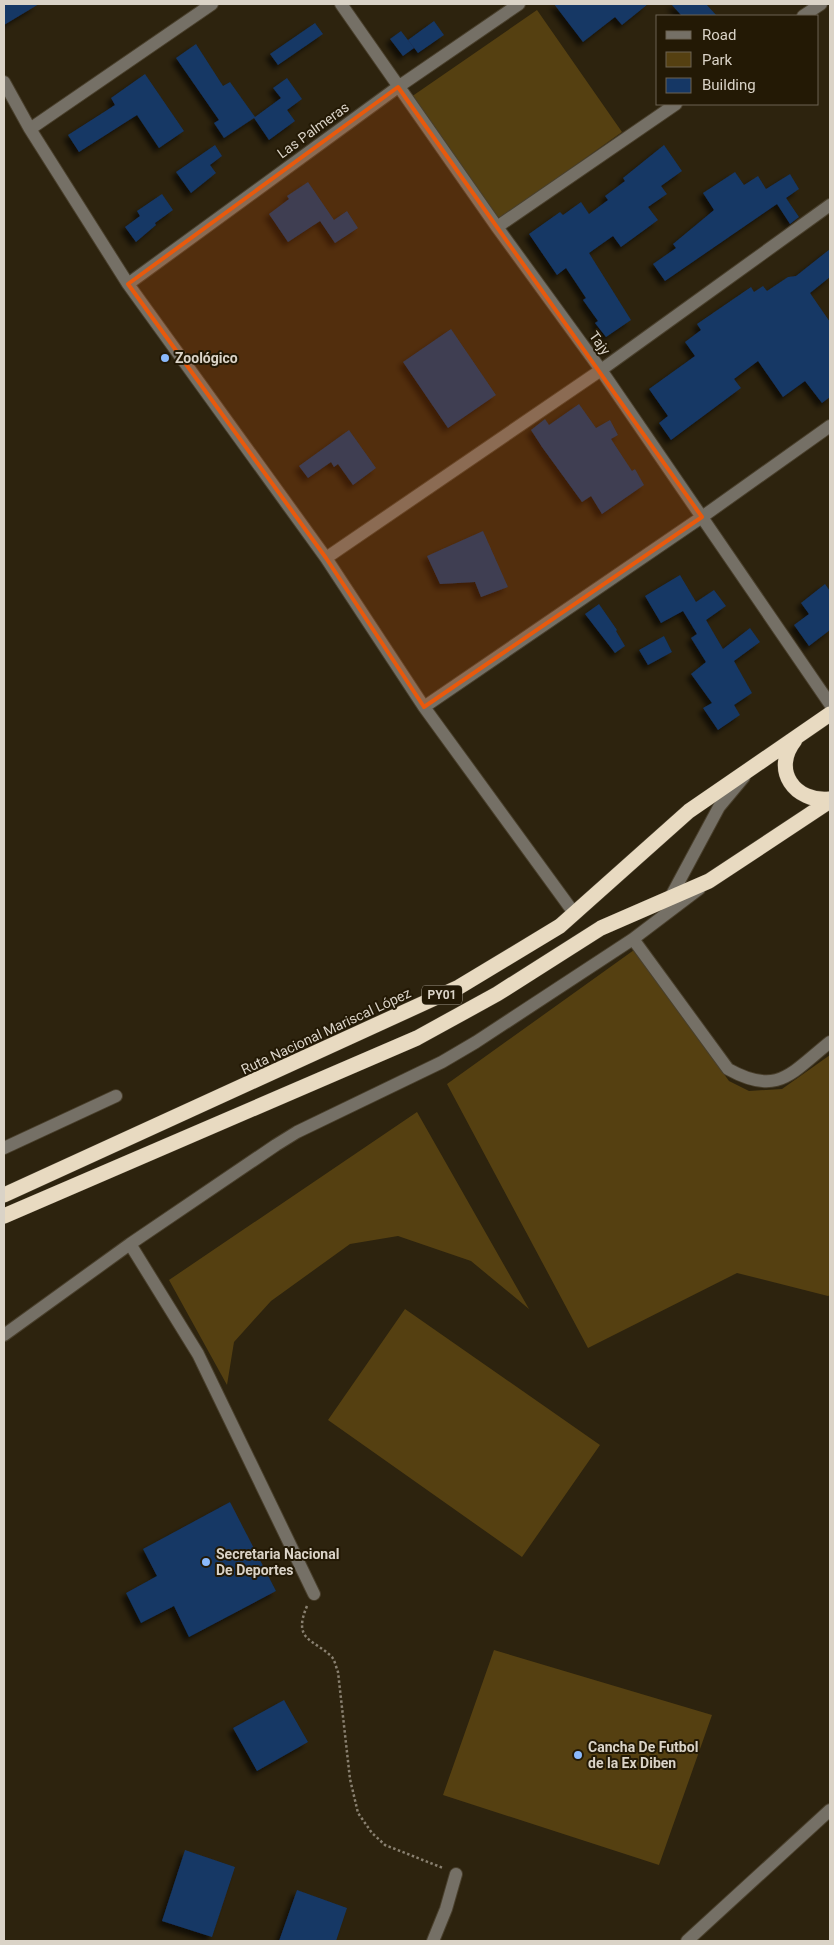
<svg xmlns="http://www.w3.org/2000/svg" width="834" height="1945" font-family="Roboto,sans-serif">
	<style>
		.green { fill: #554011 }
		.building { fill: #153765; filter: url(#shadow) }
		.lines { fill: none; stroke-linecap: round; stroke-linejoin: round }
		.minor-casing { stroke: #493f2c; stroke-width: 14 }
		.highway-casing { stroke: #493f2c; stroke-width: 16 }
		.path { stroke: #898070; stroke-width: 2.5; stroke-dasharray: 2.5 2.5; stroke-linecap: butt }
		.minor { stroke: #757066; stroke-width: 12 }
		.highway { stroke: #e8dac1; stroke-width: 15 }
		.marked { fill: #e8590c; fill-opacity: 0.2; stroke: #e8590c; stroke-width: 4; stroke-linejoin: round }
		.poi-dot { fill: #8bbafc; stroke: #231905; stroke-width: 2 }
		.labels { text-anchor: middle; stroke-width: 4; stroke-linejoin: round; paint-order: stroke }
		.shield { fill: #231905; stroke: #a39b8d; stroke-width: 1 }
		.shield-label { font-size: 12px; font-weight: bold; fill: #dad3c7 }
		.street-label { font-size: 14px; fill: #dad3c7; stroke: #231905 }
		.poi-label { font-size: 14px; font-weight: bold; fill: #dad3c7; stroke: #231905; text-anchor: start }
	</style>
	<defs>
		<filter id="shadow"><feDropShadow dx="-4.5" dy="4.5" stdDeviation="2.5" flood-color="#0009"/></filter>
	</defs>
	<rect width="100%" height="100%" fill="#2d230e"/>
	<!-- green -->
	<path class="green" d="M537 10 622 132 497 221 411 97Z
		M634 950 729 1081 749 1091 782 1089 830 1055V1295L828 1296 737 1273 588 1348 447 1084Z
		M417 1112 529 1309 471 1261 398 1236 350 1244 271 1301 234 1342 227 1385 169 1280Z
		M405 1309 600 1445 522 1557 328 1420Z
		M494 1650 712 1715 659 1865 443 1795Z"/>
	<!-- building -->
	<path class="building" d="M4 4H39L4 25Z
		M554 4H648L622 25 615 17 583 42Z
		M671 4H706L717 16H682Z
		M434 21 444 35 418 53 408 40Z
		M315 23 323 34 278 65 270 54Z
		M401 31 414 48 403 56 390 39Z
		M196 44 223 86 230 82 255 117 281 98 273 88 287 78 302 99 287 110 295 121 269 140 254 118 224 138 214 123 219 120 176 58Z
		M145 74 184 131 159 148 137 115 79 152 68 135 115 105 111 98Z
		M215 145 222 156 210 165 216 173 191 193 176 172Z
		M664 145 682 171 661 186 667 194 648 207 658 220 621 247 613 236 589 253 631 320 606 337 595 323 598 321 583 300 586 298 566 268 557 275 529 234 560 212 563 215 581 202 589 214 608 200 605 196 625 181 623 178Z
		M735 172 744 185 758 176 766 189 790 174 799 189 786 198 799 217 790 224 777 204 665 281 653 264 676 248 673 244 714 210 703 193Z
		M308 182 334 220 347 211 358 228 335 243 320 221 288 242 269 214 289 199 287 196Z
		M162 194 173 210 155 223 156 225 136 242 125 227 140 216 137 211Z
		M830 249V277L810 293 830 322V397L822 403 805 381 783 397 758 361 734 379 741 388 671 440 659 423 668 416 649 389 695 356 685 342 701 330 697 324 751 287 754 292 763 286 767 291 788 277 796 276Z
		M451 329 496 395 448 428 403 362Z
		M579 404 596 428 610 420 618 435 611 439 632 471 635 469 644 485 602 514 591 496 582 502 542 447 531 430 545 419 549 425Z
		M349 430 376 468 353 485 338 464 334 467 331 462 308 478 299 466Z
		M483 531 508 587 481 597 475 582 440 584 427 556Z
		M680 575 696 602 714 590 726 606 706 620 723 649 750 628 760 642 734 661 752 693 734 705 740 715 718 730 703 708 712 703 691 674 706 662 691 638 697 634 683 611 661 623 645 596Z
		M825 584 830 591V630L809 646 794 625 809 614 801 603Z
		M599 604 617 630 616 631 625 646 615 653 585 614Z
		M664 636 672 652 648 665 639 650Z
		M230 1502 276 1591 189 1637 174 1606 141 1623 126 1593 157 1576 143 1549Z
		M284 1700 308 1742 257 1771 233 1728Z
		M185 1850 235 1867 212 1937 162 1921Z
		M297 1890 347 1908 336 1941H279Z"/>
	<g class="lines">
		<defs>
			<path id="minor" d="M341 4 497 227 601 370 830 704
				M803 16 821 4
				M4 82 30 129 128 284 326 558 424 707 574 913
				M30 129 212 4
				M497 227 676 104
				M128 284 398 87 519 4
				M326 558 601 370 830 205
				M424 707 702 517 830 426
				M669 900 719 807 744 777
				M633 939 728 1069C778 1097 791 1073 830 1042
				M4 1148 116 1096
				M130 1244 198 1354 314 1594
				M4 1335 130 1244 276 1145 297 1132 442 1062 476 1042 633 939 699 889
				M433 1941 446 1909 456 1874
				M687 1941 830 1810"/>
			<path id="highway" d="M795 740C771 770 795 803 830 799
				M4 1195 459 987 560 926 689 811 830 714
				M4 1216 417 1038 497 994 601 928 709 881 830 801"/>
		</defs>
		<!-- minor casing -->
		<use href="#minor" class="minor-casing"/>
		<!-- highway casing -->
		<use href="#highway" class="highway-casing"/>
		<!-- path -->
		<path class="path" d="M307 1606C292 1641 314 1639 332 1657 335 1661 336 1667 338 1672L350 1779 358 1813 372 1833 385 1845 443 1868"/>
		<!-- minor -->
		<use href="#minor" class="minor"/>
		<!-- highway -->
		<use href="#highway" class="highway"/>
	</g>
	<!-- marked area -->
	<path class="marked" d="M398 87 702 517 424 707 326 558 128 284Z"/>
	<!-- markers -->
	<g class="poi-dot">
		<circle cx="165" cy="358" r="5"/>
		<circle cx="206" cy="1562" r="5"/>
		<circle cx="578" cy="1755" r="5"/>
	</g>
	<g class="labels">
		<!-- shield labels -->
		<rect class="shield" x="422" y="985.5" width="40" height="19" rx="4"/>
		<g class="shield-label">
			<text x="442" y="999">PY01</text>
		</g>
		<!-- street labels -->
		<g class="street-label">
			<text transform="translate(313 130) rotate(-36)" y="5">Las Palmeras</text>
			<text transform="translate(600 343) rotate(54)" y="5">Tajy</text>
			<text transform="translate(326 1031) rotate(-25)" y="5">Ruta Nacional Mariscal López</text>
		</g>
		<!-- poi labels -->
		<g class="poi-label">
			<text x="175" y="363">Zoológico</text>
			<text x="216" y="1559">Secretaria Nacional<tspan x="216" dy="16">De Deportes</tspan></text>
			<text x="588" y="1752">Cancha De Futbol<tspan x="588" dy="16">de la Ex Diben</tspan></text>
		</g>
	</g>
	<!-- border -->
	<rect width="834" height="1945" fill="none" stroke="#dad3c7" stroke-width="10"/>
	<!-- legend -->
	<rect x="656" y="15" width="162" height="90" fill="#231905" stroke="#6c6353"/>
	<rect x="666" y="31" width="25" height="8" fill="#757066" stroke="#6c6353"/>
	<text x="702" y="40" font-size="15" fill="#dad3c7">Road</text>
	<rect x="666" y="52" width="25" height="15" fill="#554011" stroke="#6c6353"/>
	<text x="702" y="65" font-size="15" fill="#dad3c7">Park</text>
	<rect x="666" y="78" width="25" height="15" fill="#153765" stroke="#6c6353"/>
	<text x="702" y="90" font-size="15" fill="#dad3c7">Building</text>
</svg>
